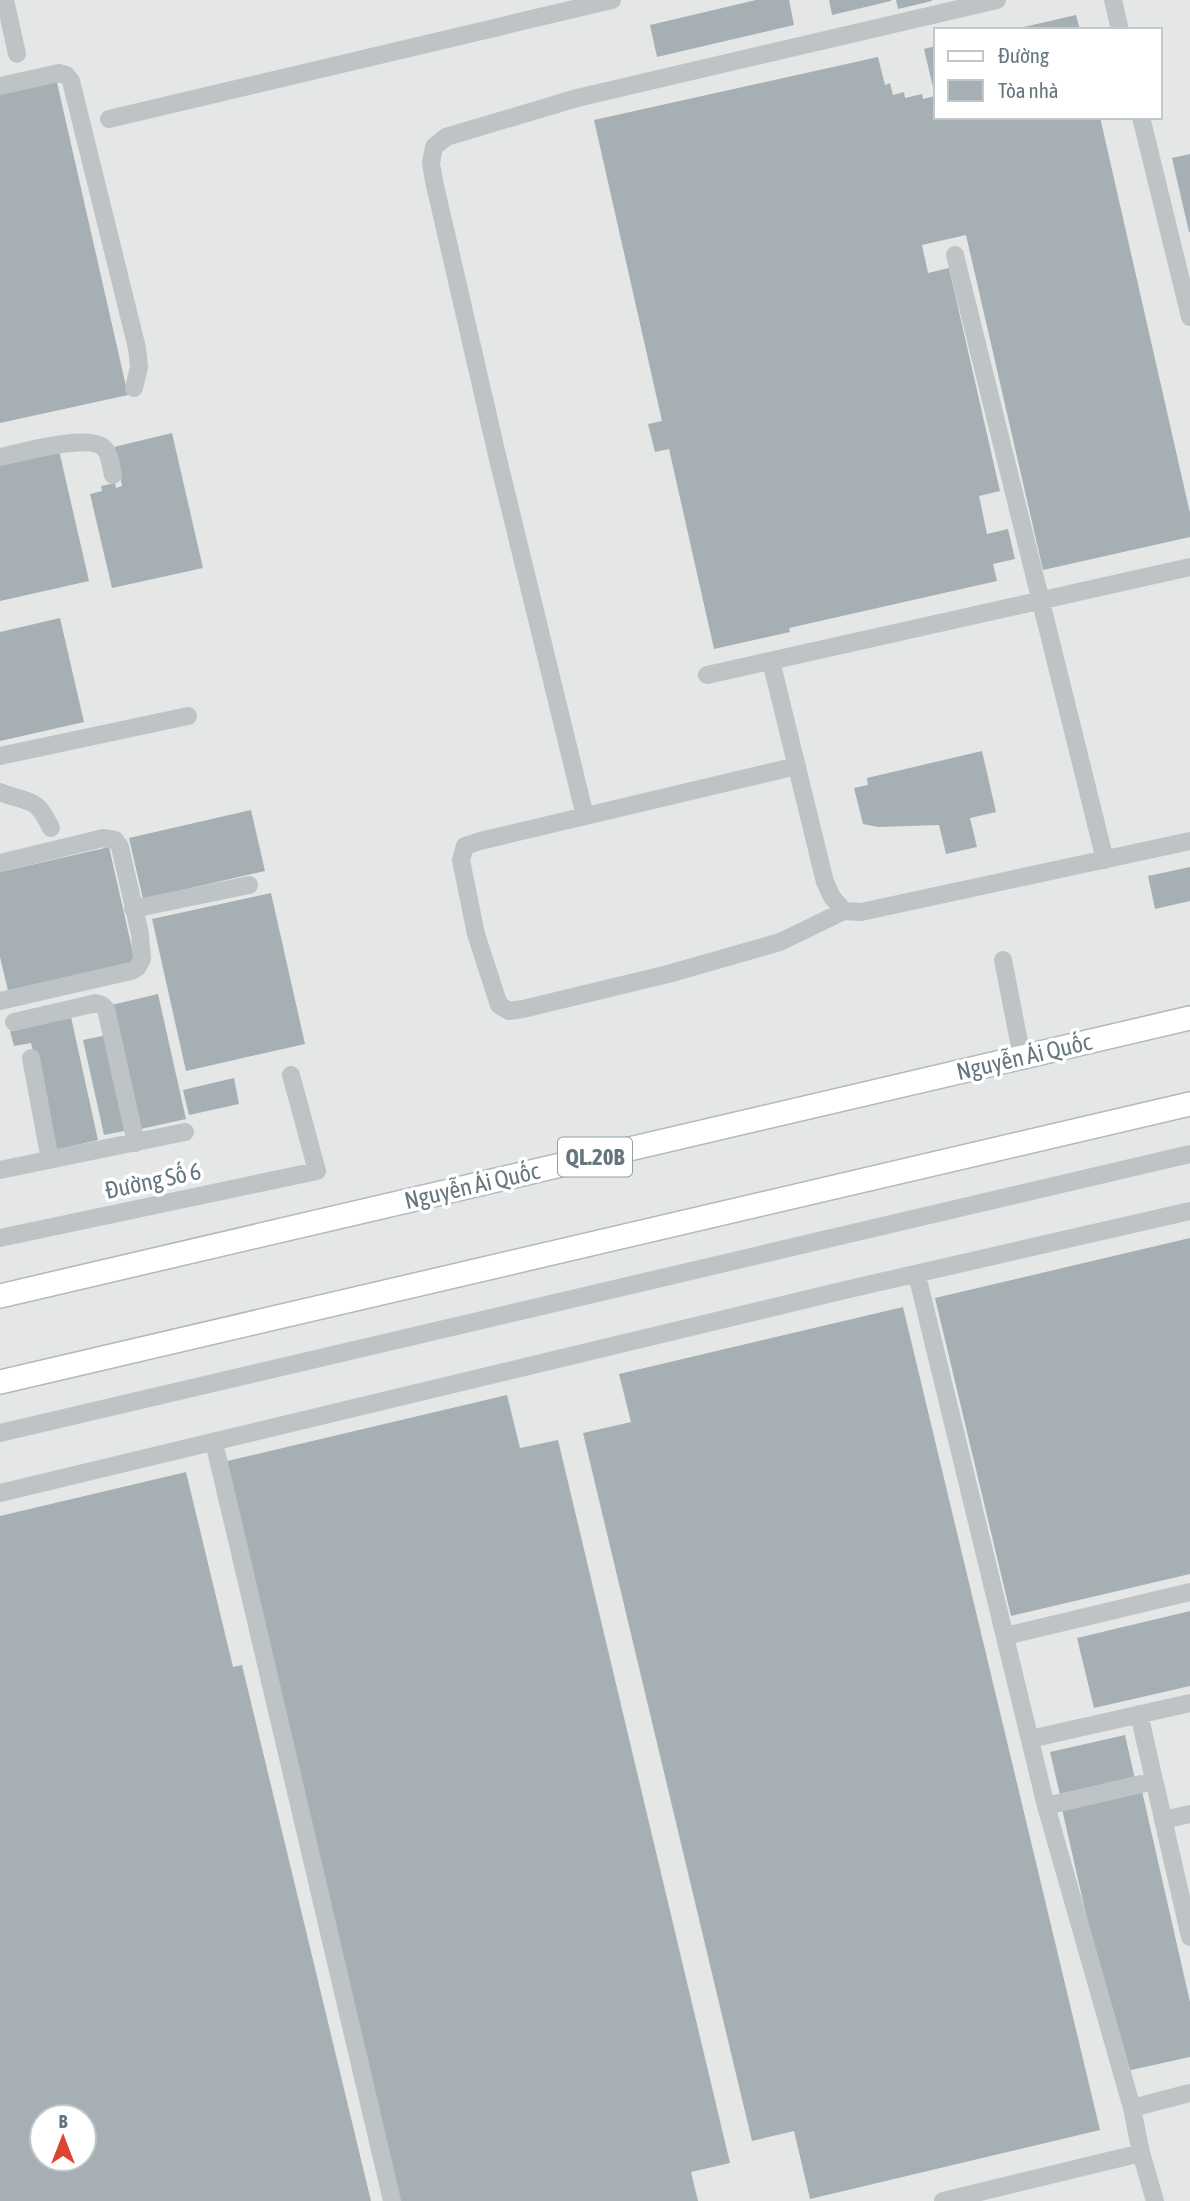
<svg xmlns="http://www.w3.org/2000/svg" width="1190" height="2201" font-family="'Asap Condensed',sans-serif">
	<style>
		.built { fill: #e5e7e6; fill-rule: evenodd }
		.building { fill: #a6b0b4; fill-rule: evenodd }
		.lines { fill: none; stroke-linecap: round; stroke-linejoin: round }
		.major-casing { stroke: #b2b8bb; stroke-width: 26 }
		.minor { stroke: #bec4c6; stroke-width: 18 }
		.major { stroke: #fff; stroke-width: 23 }
		.labels { text-anchor: middle; stroke-width: 7; stroke-linejoin: round; paint-order: stroke }
		.shield { fill: #fff; stroke: #929fa5; stroke-width: 2 }
		.shield-label { font-size: 23px; font-weight: bold; fill: #64767e }
		.street-label { font-size: 24px; fill: #64767e; stroke: #fff }
	</style>
	<rect width="100%" height="100%" fill="#f7f7f5"/>
	<!-- built -->
	<path class="built" d="M0 0H1190V2201H0ZM936 30H1160V117H936ZM42 2117H84V2159H42Z"/>
	<!-- building -->
	<path class="building" d="M756 0H789L794 25 657 57 650 25Z
		M829 0H891V1L832 15Z
		M896 0H932V1L898 9Z
		M1076 15 1080 30H1015V29Z
		M936 46V117H1100L1190 513V537L1043 570 966 235 922 245 928 273 949 268 1000 491 979 496 987 534 1008 529 1015 559 993 564 997 581 789 628 790 632 714 649 669 449 655 452 648 424 662 421 594 120 878 57 885 85 890 83 893 95 904 92 905 98 922 94 923 99 935 96 924 49Z
		M56 78 128 395 0 423V90Z
		M1190 154V232H1189L1172 158Z
		M172 433 203 568 112 588 90 494 102 491 101 486 115 483 116 488 122 486 114 447Z
		M58 446 89 581 0 601V459Z
		M60 618 84 722 0 741V632Z
		M982 751 996 812 970 818 977 847 946 854 939 825 878 827 863 824 854 788 868 785 867 778Z
		M251 810 265 871 143 899 129 838Z
		M109 847 136 966 9 995 0 957V872Z
		M1190 867V901L1155 909 1148 876Z
		M271 893 305 1044 186 1071 152 919Z
		M158 994 186 1119 136 1130 107 1006Z
		M71 1017 98 1140 55 1150 31 1043 14 1046 10 1031Z
		M107 1035 129 1130 104 1135 83 1040Z
		M234 1078 239 1104 189 1115 183 1090Z
		M1190 1238V1574L1011 1616 935 1298Z
		M903 1307 1100 2130 810 2199 794 2131 752 2141 583 1433 631 1422 619 1374Z
		M507 1395 520 1448 558 1440 730 2163 691 2172 698 2201H400L223 1462Z
		M186 1472 233 1667 242 1665 371 2201H0V1516ZM42 2117H84V2159H42Z
		M1190 1611V1686L1094 1708 1077 1638Z
		M1125 1735 1135 1779 1060 1795 1050 1752Z
		M1142 1791 1190 2002V2057L1122 2072 1062 1809Z"/>
	<g class="lines">
		<defs>
			<path id="major" d="M0 1296 1190 1018
				M0 1382 1190 1104"/>
		</defs>
		<!-- major casing -->
		<use href="#major" class="major-casing"/>
		<!-- minor -->
		<path class="minor" d="M5 0 17 54
			M1113 0 1120 30
			M0 86 59 73 66 75 71 81 137 348 139 367 134 388
			M1141 117 1190 317
			M109 119 612 0
			M955 255 1105 860
			M0 457C20 453 89 433 104 448 110 454 111 467 113 475
			M771 661 825 882 832 897 844 911 861 912 1190 841
			M707 675 1190 567
			M0 756 188 716
			M797 766 480 841 465 846 461 860 476 934 499 1005 509 1011 523 1009 668 974 780 942 844 911
			M0 792C30 804 35 795 51 828
			M585 816 497 455 434 181 431 163 434 147 446 137 577 98 997 0
			M0 863 91 841 103 838 115 840 120 847 140 934 142 959 137 968 131 971 0 1001
			M133 909 249 885
			M1003 960 1022 1057
			M14 1022 96 1003 102 1005 106 1009 136 1143
			M31 1058 50 1160
			M0 1170 185 1132
			M0 1238 317 1171 291 1075
			M917 1275 1046 1806 1132 2108 1141 2153 1155 2201
			M0 1433 1190 1154
			M214 1442 392 2201
			M0 1493 845 1290 1190 1211
			M1005 1636 1190 1592
			M1139 1714 1190 1937
			M1030 1739 1190 1703
			M1046 1806 1154 1781
			M1163 1820 1190 1814
			M1132 2108 1190 2093
			M943 2201 1141 2153"/>
		<!-- major -->
		<use href="#major" class="major"/>
	</g>
	<g class="labels">
		<!-- shield labels -->
		<rect class="shield" x="558" y="1137.5" width="74" height="39" rx="5"/>
		<g class="shield-label">
			<text x="595" y="1165">QL.20B</text>
		</g>
		<!-- street labels -->
		<g class="street-label">
			<text transform="translate(1024 1057) rotate(-13)" y="8">Nguyễn Ái Quốc</text>
			<text transform="translate(153 1181) rotate(-12)" y="8">Đường Số 6</text>
			<text transform="translate(472 1186) rotate(-13)" y="8">Nguyễn Ái Quốc</text>
		</g>
	</g>
	<!-- legend -->
	<rect x="934" y="28" width="228" height="91" fill="#ffffff" stroke="#c1c8cb" stroke-width="2"/>
	<rect x="948" y="51" width="35" height="10" fill="#ffffff" stroke="#c1c8cb" stroke-width="2"/>
	<text x="998" y="63" font-size="21" fill="#64767e">Đường</text>
	<rect x="948" y="80" width="35" height="21" fill="#a6b0b4" stroke="#c1c8cb" stroke-width="2"/>
	<text x="998" y="98" font-size="21" fill="#64767e">Tòa nhà</text>
	<!-- north arrow -->
	<g transform="translate(63 2138)"><circle r="33" fill="#ffffff" stroke="#c1c8cb" stroke-width="2"/>
	<path d="M0-5L12 26L0 18L-12 26Z" fill="#da4632"/>
	<text y="-10" font-size="19" font-weight="bold" text-anchor="middle" fill="#64767e">B</text>
	</g>
</svg>
